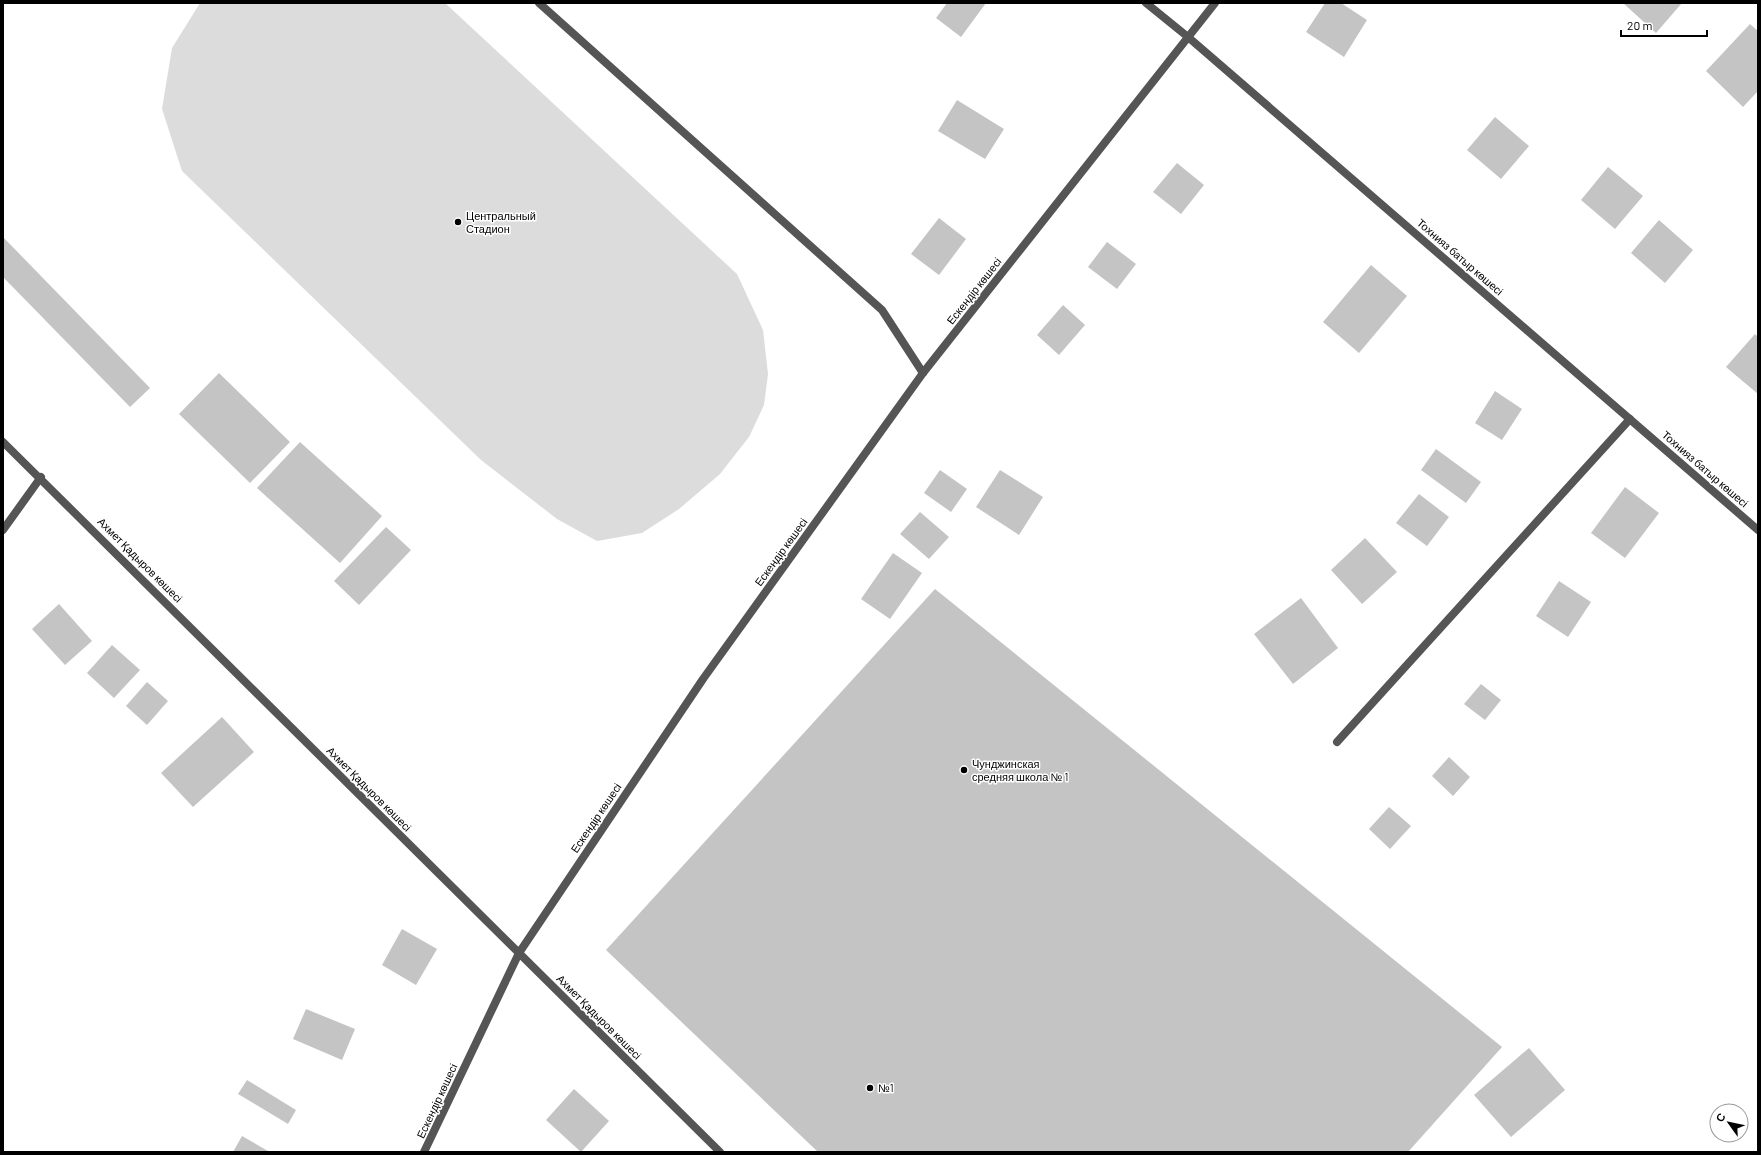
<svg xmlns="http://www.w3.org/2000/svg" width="1761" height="1155" font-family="Barlow,sans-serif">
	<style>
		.green { fill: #dcdcdc }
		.building { fill: #c4c4c4 }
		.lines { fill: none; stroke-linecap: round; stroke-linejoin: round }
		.service { stroke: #555; stroke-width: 8 }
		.minor { stroke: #555; stroke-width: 8 }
		.poi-dot { fill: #000; stroke: #fff; stroke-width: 1.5 }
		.labels { text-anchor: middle; stroke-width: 3; stroke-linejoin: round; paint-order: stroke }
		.poi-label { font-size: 11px; fill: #000; stroke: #fff; text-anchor: start }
		.street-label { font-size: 11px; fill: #000; stroke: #fff }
	</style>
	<rect width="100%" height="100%" fill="#fff"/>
	<!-- green -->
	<path class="green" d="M200 3H445L737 274 763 330 768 374 764 405 749 437 720 474 679 509 642 533 597 541 557 519 481 460 182 171 162 109 172 48Z"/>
	<!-- building -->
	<path class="building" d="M947 3H986L961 37 936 18Z
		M1325 3H1341L1367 20 1344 57 1306 32Z
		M1623 3H1682L1656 33Z
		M1750 24 1758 31V91L1743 107 1706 71Z
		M957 100 1004 129 985 159 938 131Z
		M1495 117 1529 146 1501 179 1467 150Z
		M1177 163 1204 185 1181 214 1153 192Z
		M1608 167 1643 196 1615 229 1581 200Z
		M939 218 966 239 939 275 911 254Z
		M1659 220 1693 250 1665 283 1631 253Z
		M3 237 150 388 130 407 3 277Z
		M1107 242 1136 264 1117 289 1088 267Z
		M1371 265 1407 296 1359 353 1323 322Z
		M1063 305 1085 325 1059 355 1037 335Z
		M1755 334 1758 337V394L1726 367Z
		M219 373 290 442 250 483 179 414Z
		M1495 391 1522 409 1502 440 1475 423Z
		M300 442 382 516 340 563 257 488Z
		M1436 449 1481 482 1466 503 1421 470Z
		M940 470 967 489 951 512 924 493Z
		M1000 470 1043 497 1019 535 976 507Z
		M1625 487 1659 513 1625 558 1591 533Z
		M1419 494 1449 517 1427 546 1396 523Z
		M920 512 949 537 929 559 900 534Z
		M386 527 411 550 359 605 334 581Z
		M1365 538 1397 572 1362 604 1331 570Z
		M893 553 922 573 890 619 861 599Z
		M1559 581 1591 602 1568 637 1536 616Z
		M935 589 1502 1047 1408 1152H818L606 950Z
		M1301 598 1338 648 1293 684 1254 634Z
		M59 604 92 641 65 665 32 629Z
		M112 645 140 670 114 698 87 673Z
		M147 682 168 701 147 725 126 706Z
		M1481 684 1501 700 1485 720 1464 704Z
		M222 717 254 752 193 807 161 773Z
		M1449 757 1470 777 1453 796 1432 776Z
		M1389 807 1411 826 1390 849 1369 829Z
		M402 929 437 949 416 985 382 965Z
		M306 1009 355 1029 342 1060 293 1039Z
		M1529 1048 1565 1090 1511 1137 1474 1095Z
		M247 1080 296 1110 288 1124 238 1094Z
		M574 1089 609 1121 581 1152 546 1120Z
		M242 1136 268 1151 267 1152H233Z"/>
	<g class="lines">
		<!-- service -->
		<path class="service" d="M539 3 882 310 923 373
			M1337 742 1630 419"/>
		<!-- minor -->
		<path class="minor" d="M1146 3 1188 37 1758 530
			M3 442 720 1152
			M3 530 41 477
			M424 1152 519 953 703 679 923 373 1215 3"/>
	</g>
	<!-- markers -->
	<g class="poi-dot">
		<circle cx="458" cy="222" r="4"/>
		<circle cx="964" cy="770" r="4"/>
		<circle cx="870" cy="1088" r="4"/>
	</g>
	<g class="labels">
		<!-- poi labels -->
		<g class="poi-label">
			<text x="466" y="220">Центральный<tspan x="466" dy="13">Стадион</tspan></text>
			<text x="972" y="768">Чунджинская<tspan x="972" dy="13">средняя школа № 1</tspan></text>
			<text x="878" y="1092">№1</text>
		</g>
		<!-- street labels -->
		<g class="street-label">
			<text transform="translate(1460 257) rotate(41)" y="4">Тохнияз батыр көшесі</text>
			<text transform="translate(974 291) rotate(-52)" y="4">Ескендір көшесі</text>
			<text transform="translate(1705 469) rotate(41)" y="4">Тохнияз батыр көшесі</text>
			<text transform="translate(781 552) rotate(-54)" y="4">Ескендір көшесі</text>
			<text transform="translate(140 560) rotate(45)" y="4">Ахмет Қадыров көшесі</text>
			<text transform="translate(369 789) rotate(45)" y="4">Ахмет Қадыров көшесі</text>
			<text transform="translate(596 818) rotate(-56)" y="4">Ескендір көшесі</text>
			<text transform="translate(599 1017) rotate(45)" y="4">Ахмет Қадыров көшесі</text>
			<text transform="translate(437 1101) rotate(-65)" y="4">Ескендір көшесі</text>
		</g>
	</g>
	<!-- border -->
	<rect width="1761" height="1155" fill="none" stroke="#000000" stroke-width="8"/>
	<!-- north arrow -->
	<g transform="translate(1729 1123) rotate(303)"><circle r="19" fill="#ffffff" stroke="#999999"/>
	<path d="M0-3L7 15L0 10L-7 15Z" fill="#000000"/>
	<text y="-6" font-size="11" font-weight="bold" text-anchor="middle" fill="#000000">С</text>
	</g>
	<!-- scale -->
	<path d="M1621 30v6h86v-6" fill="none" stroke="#000000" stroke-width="2"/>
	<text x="1627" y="30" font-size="12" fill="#000000" stroke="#ffffff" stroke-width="3" paint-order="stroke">20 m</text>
</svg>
